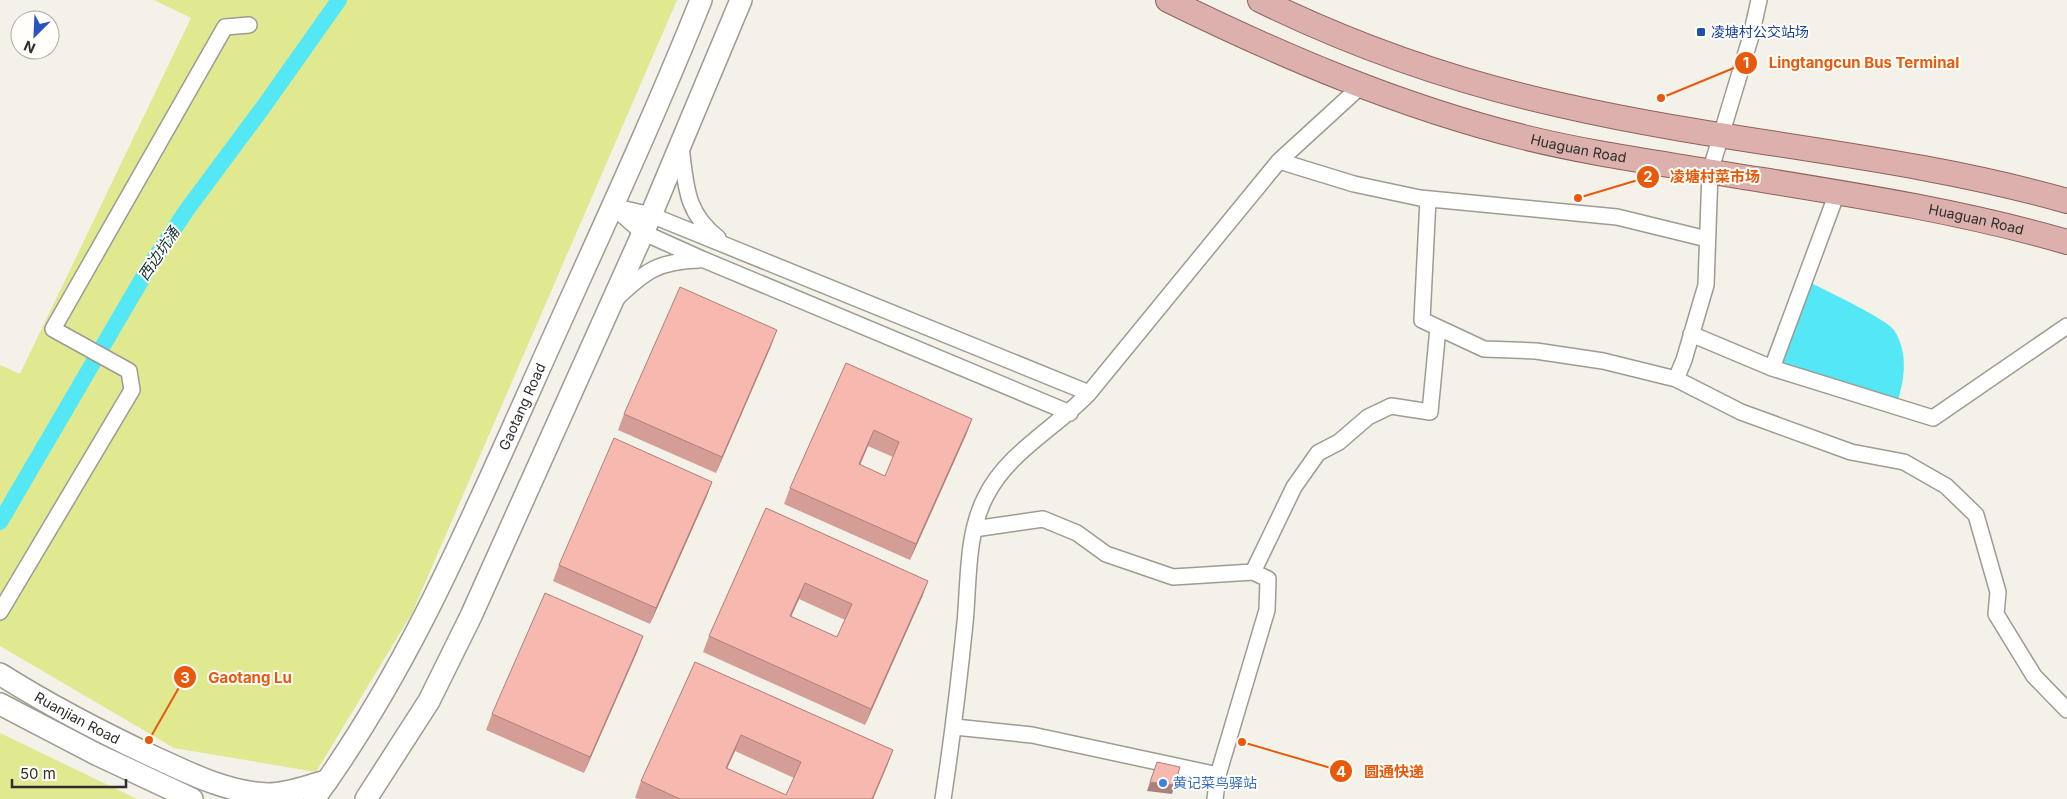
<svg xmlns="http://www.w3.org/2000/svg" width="2067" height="799" font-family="Inter,'Noto Sans SC',sans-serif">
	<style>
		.green { fill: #e0e890 }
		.water { fill: #54e7f6 }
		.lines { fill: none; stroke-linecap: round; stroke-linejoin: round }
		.canal { stroke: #54e7f6; stroke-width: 16 }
		.street-casing { stroke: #9e9b93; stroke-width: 18 }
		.secondary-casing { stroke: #9e9b93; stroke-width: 24 }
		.primary-casing { stroke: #8f615c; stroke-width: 26 }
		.street { stroke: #fff; stroke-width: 15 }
		.secondary { stroke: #fff; stroke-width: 21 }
		.primary { stroke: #dbb0ad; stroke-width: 24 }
		.wall { fill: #d49e97; fill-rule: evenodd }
		.shaded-wall { fill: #ad817b }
		.building { fill: #f7b8b0; stroke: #ad817b; fill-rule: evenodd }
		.transit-dot { fill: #1a4fb4; stroke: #fffefa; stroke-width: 2 }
		.shop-dot { fill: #3f7fe0; stroke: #fffefa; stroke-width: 2 }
		.labels { text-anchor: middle; stroke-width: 4; stroke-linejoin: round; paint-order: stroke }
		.transit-label { font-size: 14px; fill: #164399; stroke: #fffefa; text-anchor: start }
		.street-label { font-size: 14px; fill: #2f2e2b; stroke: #fffefa }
		.shop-label { font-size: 14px; fill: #366cbe; stroke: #fffefa; text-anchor: start }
		.water-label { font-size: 15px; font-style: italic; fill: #152e31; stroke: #fffefa }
		.leader { fill: none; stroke: #e8590c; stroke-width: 2 }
		.callout-dot { fill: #e8590c; stroke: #fffefa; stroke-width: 2 }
		.mark-label { font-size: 15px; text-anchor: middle; font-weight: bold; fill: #fff }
		.callout-label { font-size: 15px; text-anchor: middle; font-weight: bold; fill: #e8590c; stroke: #fffefa; stroke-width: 4; stroke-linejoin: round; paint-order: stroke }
	</style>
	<rect width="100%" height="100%" fill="#f3f1e8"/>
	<!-- green -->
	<path class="green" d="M154 0H677L412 613 316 772 174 748 0 646V365L20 374 191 18Z
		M0 733 137 799H0Z"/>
	<!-- water -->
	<path class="water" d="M1811 283C1825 290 1888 320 1894 330 1908 352 1905 377 1898 400L1779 365Z"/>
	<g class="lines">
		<!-- canal -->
		<path class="canal" d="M0 522 149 267 186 211 264 106 339 0"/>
		<defs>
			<path id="street" d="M681 147C686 185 685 212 718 238
				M1279 161 1354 184 1420 198 1617 217 1707 239
				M1428 199 1422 320 1484 349 1536 351 1603 361 1676 379 1684 360 1706 285 1710 172 1751 36 1759 0
				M617 298C645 271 659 261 699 260
				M1691 334 1772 368 1933 418 2067 326
				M1772 368 1837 193
				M1676 379 1741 412 1851 452 1904 462 1946 486 1976 515 1998 592 1996 614 2034 676 2067 710
				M1070 413 702 259 642 232 612 206 651 215 1089 393
				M974 529 1043 519 1077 533 1106 554 1173 577 1253 572
				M0 612 132 390 129 371 53 329 225 27 249 25
				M955 727 1032 735 1218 775
				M943 799C952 740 959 682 965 623 969 582 966 534 986 496 1008 452 1056 428 1089 393L1279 161 1361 86
				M1215 799 1218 775 1267 610 1268 579 1253 572 1294 487 1318 453 1339 442 1368 417 1391 406 1430 412 1438 328"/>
			<g id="secondary">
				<path id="s1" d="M0 674C49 705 101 732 154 757 189 773 228 793 268 794 289 794 307 786 327 781"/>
				<path d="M0 704 98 755 192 799"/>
				<path id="s2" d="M314 799C407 672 468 527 532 385 589 257 649 130 701 0"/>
				<path d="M366 799 429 701 471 616 651 215 741 0"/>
			</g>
			<g id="primary">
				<path id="s3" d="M1168 0C1282 56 1399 106 1523 137 1583 152 1646 161 1707 171 1828 191 1950 208 2067 242"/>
				<path d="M1260 0C1356 47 1460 83 1565 106 1731 144 1902 154 2067 201"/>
			</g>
		</defs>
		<!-- street casing -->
		<use href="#street" class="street-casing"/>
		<!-- secondary casing -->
		<use href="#secondary" class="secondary-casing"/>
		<!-- primary casing -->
		<use href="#primary" class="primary-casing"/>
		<!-- street -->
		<use href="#street" class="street"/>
		<!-- secondary -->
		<use href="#secondary" class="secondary"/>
		<!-- primary -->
		<use href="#primary" class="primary"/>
	</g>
	<!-- wall -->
	<path class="wall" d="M771 346 716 473 618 430 624 414Z
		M846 363 972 419 966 435 910 560 784 504 790 488ZM868 446 893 457 885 476 860 465Z
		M712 482 706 498 650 624 553 581 559 565Z
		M766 508 928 581 922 597 865 725 703 652 709 636ZM799 599 845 620 837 637 791 616Z
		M643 636 637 652 584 773 486 730 492 714Z
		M695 662 893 750 887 766 873 799H639L635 798 641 781ZM735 751 794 778 786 795 727 768Z"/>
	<!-- shaded-wall -->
	<path class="shaded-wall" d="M777 330 771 346 716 473 722 457Z
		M972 419 966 435 910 560 916 544Z
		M874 430 868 446 853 481 859 464Z
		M712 482 706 498 650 624 656 608Z
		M928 581 922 597 865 725 871 709Z
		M805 583 799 599 784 632 790 616Z
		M643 636 637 652 584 773 590 757Z
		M741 735 735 751 720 784 726 768Z
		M893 750 887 766 873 799H872Z
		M1150 782 1175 785 1172 794 1147 791Z"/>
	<!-- building -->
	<path class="building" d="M680 287 777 330 722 457 624 414Z
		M846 363 972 419 916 544 790 488ZM874 430 899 442 885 476 859 464Z
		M614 438 712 482 656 608 559 565Z
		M766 508 928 581 871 709 709 636ZM805 583 852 604 837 637 790 616Z
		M545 593 643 636 590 757 492 714Z
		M695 662 893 750 872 799H680L641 781ZM741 735 801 762 786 795 726 768Z
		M1157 762 1180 767 1175 785 1150 782Z"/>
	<!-- markers -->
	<rect class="transit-dot" x="1696" y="27" width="10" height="10" rx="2.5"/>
	<circle class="shop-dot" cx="1163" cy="783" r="5"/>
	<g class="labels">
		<!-- transit labels -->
		<g class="transit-label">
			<text x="1711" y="37">凌塘村公交站场</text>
		</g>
		<!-- street labels -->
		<g class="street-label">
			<text dy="5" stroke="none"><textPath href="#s3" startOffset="438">Huaguan Road</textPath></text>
			<text dy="5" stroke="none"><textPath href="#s3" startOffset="842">Huaguan Road</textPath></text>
			<text dy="5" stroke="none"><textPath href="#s2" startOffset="445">Gaotang Road</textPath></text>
			<text dy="5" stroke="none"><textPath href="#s1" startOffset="89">Ruanjian Road</textPath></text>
		</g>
		<!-- shop labels -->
		<g class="shop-label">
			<text x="1173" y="788">黄记菜鸟驿站</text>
		</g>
		<!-- water labels -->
		<g class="water-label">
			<text transform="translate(159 254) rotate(-56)" y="5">西边坑涌</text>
		</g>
	</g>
	<!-- callouts -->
	<path class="leader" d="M1661 98L1746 63M1578 198L1648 177M149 740L185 677M1242 742L1341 771"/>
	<g class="callout-dot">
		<circle cx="1661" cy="98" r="5"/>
		<circle cx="1578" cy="198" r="5"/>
		<circle cx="149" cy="740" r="5"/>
		<circle cx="1242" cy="742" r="5"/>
		<circle cx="1746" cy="63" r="12"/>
		<circle cx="1648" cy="177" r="12"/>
		<circle cx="185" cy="677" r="12"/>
		<circle cx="1341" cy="771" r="12"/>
	</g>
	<g class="mark-label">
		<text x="1746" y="68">1</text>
		<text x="1648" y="182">2</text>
		<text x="185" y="683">3</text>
		<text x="1341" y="777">4</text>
	</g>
	<g class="callout-label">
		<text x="1864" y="68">Lingtangcun Bus Terminal</text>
		<text x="1715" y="182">凌塘村菜市场</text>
		<text x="250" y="683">Gaotang Lu</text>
		<text x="1394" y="777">圆通快递</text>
	</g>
	<!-- north arrow -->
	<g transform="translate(35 35) rotate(204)"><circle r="24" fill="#fffefa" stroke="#acaba7"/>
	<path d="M0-4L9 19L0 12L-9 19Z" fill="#2a52c1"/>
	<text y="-8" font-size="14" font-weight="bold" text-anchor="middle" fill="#2f2e2b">N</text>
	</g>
	<!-- scale -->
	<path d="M12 779v8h114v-8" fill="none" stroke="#2f2e2b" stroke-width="2.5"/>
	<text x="20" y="779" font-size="15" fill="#2f2e2b" stroke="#fffefa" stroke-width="4" paint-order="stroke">50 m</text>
</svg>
